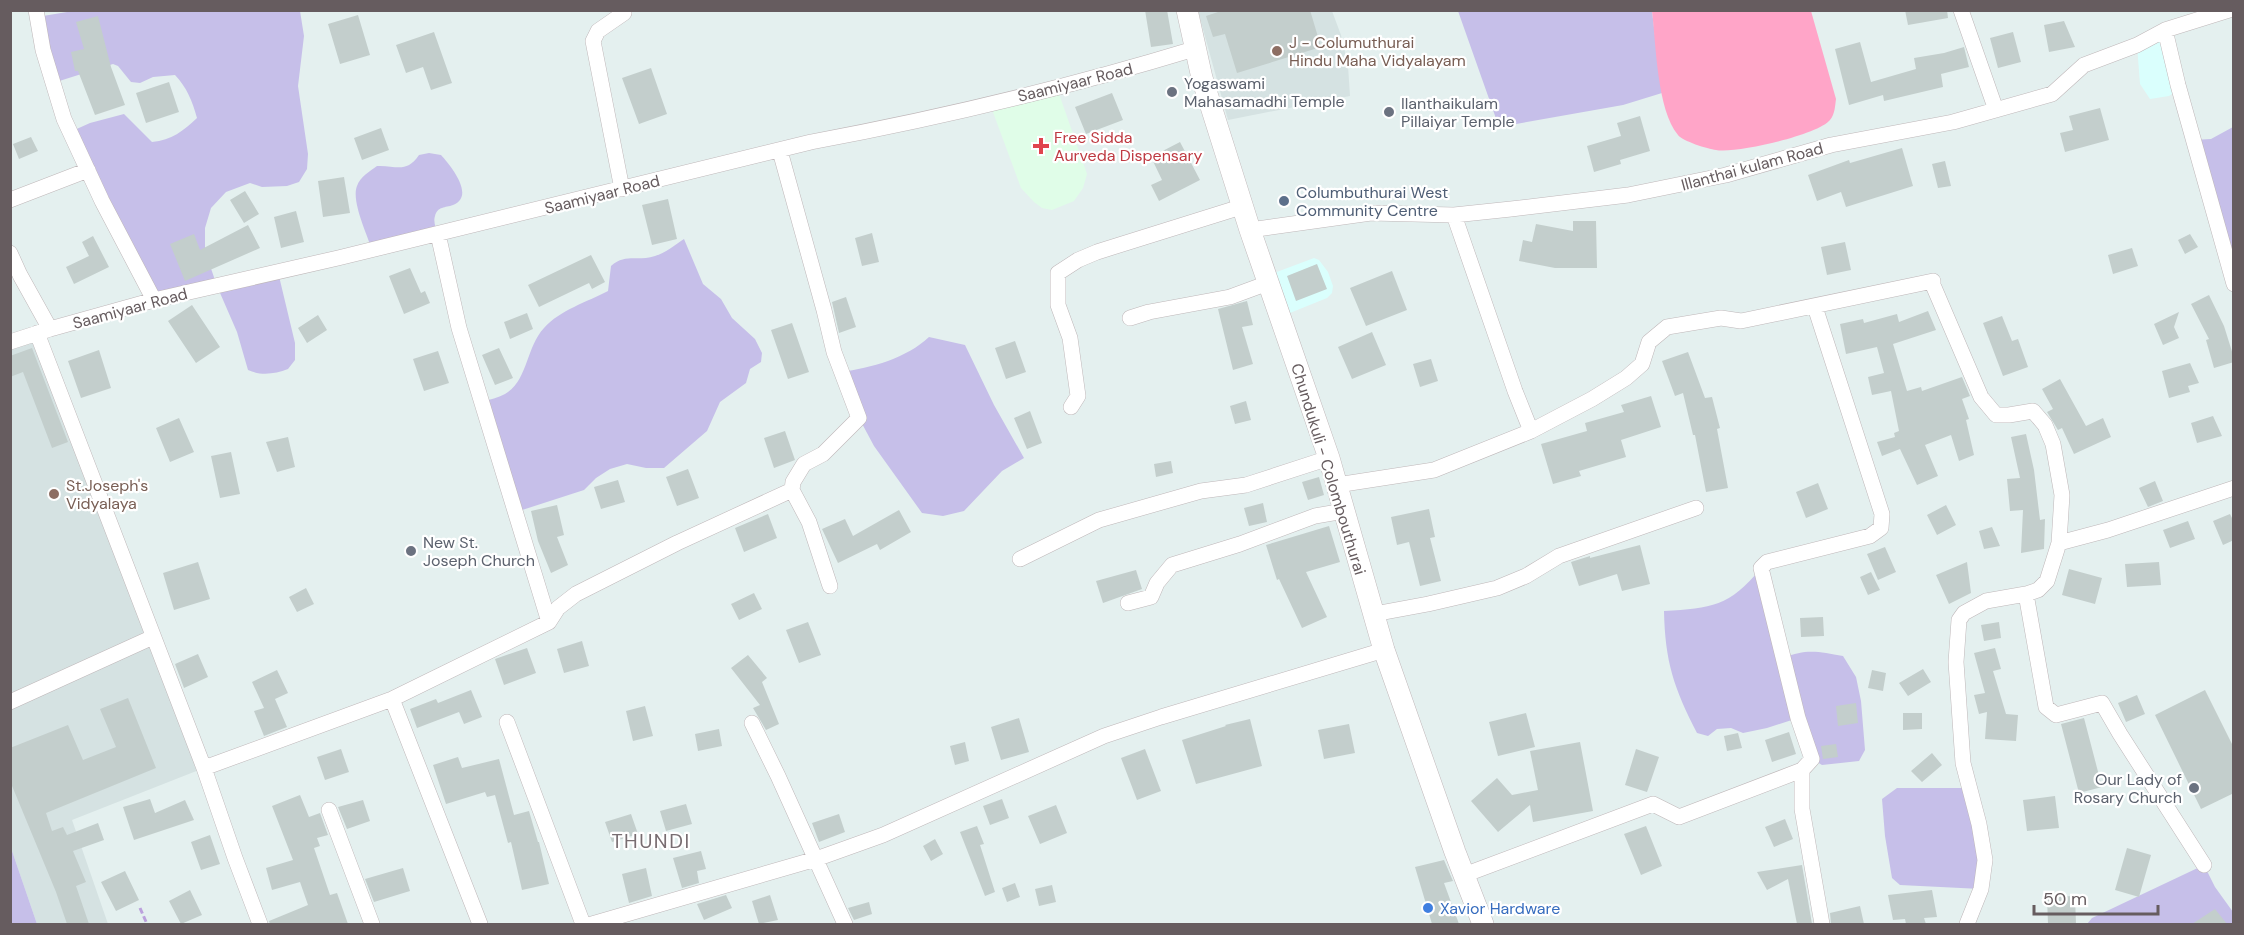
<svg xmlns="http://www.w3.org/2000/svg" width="2244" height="935" font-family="'DM Sans',sans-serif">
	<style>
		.commercial { fill: #dafffd }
		.education { fill: #d5e2e2 }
		.medical { fill: #e0fde8 }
		.green { fill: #c6bfe9 }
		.water { fill: #ffa5c8 }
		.building { fill: #c3cecc }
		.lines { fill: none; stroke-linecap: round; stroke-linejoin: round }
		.street-casing { stroke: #bfb7b9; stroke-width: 16 }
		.secondary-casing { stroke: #c1b8ba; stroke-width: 22 }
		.path { stroke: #bba1dc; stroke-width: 3; stroke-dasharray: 6 3; stroke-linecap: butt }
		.street { stroke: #fff; stroke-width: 15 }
		.secondary { stroke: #fff; stroke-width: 21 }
		.education-dot { fill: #8d6e63; stroke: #fff; stroke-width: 2 }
		.worship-dot { fill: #6b7280; stroke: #fff; stroke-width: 2 }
		.health-dot { fill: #e0444e; stroke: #fff; stroke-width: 2 }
		.service-dot { fill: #5c6f8a; stroke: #fff; stroke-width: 2 }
		.shop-dot { fill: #3f7fe0; stroke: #fff; stroke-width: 2 }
		.labels { text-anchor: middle; stroke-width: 4.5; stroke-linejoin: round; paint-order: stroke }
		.education-label { font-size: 16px; fill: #785e54; stroke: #fff; text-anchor: start }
		.street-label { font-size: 16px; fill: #665c5f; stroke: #fff }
		.worship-label { font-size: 16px; fill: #5b616d; stroke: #fff; text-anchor: start }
		.health-label { font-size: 16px; fill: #be3a42; stroke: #fff; text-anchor: start }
		.service-label { font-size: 16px; fill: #4e5e75; stroke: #fff; text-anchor: start }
		.shop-label { font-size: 16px; fill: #366cbe; stroke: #fff; text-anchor: start }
		.quarter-label { font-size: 20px; letter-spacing: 1.5px; fill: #786d71; stroke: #fff }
	</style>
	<rect width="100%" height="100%" fill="#e4f0ef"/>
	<!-- commercial -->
	<path class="commercial" d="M2165 30 2175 92 2169 96 2150 99 2140 84 2137 45Z
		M1314 258 1319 260 1328 272 1333 286 1332 293 1327 298 1280 317 1266 276Z"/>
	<!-- education -->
	<path class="education" d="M1198 11H1332L1341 35 1348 66 1350 96 1228 120Z
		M37 333 204 768 72 820 108 924H37L11 848 10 342Z"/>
	<!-- medical -->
	<path class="medical" d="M1057 88 1087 174 1083 188 1074 201 1052 210 1042 208 1034 202 1021 188 990 104Z"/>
	<!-- green -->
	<path class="green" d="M79 10 300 11 304 36 298 86 308 154 307 169 299 182 287 186 262 187 250 183 226 192 211 208 205 228V251L217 286 278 272 295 343V360L288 369C275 374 261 376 248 370L237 332 217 286 154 300 70 132 90 123 124 114 152 142C172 140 183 131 197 118 192 100 187 88 175 75L153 77 140 83 131 82 118 66 113 64 53 83 37 17Z
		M1458 11H1652L1662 93 1623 105 1499 127Z
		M2233 127V250L2225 253 2193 140 2211 139Z
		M429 153 441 155C450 165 476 196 453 205 445 208 438 206 435 216 433 222 436 228 438 234L372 250C367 234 351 201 357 186 360 177 370 171 377 166 396 165 406 174 419 155Z
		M684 239 703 284 721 299 732 318 755 339 762 353 761 362 750 369 746 383 720 402 707 431 664 468H646L627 464 610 469 596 478 584 490 516 512 483 402C490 399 498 398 505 394 528 381 526 347 544 328 560 310 587 302 608 291L611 266C626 253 637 262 655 256 665 253 675 245 684 239Z
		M929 337 965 345 994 405 1024 458 1002 471 964 511 943 516 922 513 874 446 859 418 841 372C871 368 907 358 929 337Z
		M1761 568 1784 658C1806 648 1820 652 1843 656L1856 677 1861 701 1865 750 1859 761 1822 765 1812 759 1798 718 1767 728 1743 733 1731 728 1717 729 1708 736 1697 733C1674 688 1665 662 1664 611 1712 608 1729 607 1761 568Z
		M1897 788H1969L1979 824 1981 889 1900 885 1892 878 1885 836 1882 799Z
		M10 848H11L37 924H11Z
		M2204 865 2215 887 2233 912V924H2087L2092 918Z"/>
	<!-- water -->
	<path class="water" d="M1652 11H1811L1836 99C1835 106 1835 114 1830 120 1818 135 1735 154 1716 150 1708 149 1682 141 1678 135 1657 110 1656 44 1652 11Z"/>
	<!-- building -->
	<path class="building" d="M1145 10H1167L1173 44 1151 47Z
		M1224 10H1310L1321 47 1237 73 1225 34 1213 37 1206 16Z
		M1905 10H1947L1948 18 1908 25Z
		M358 15 370 55 340 64 328 24Z
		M98 16 111 67 125 105 95 115 78 71H75L71 52 84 49 76 22Z
		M2064 21 2075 47 2049 52 2044 25Z
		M434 32 452 83 431 90 423 67 406 73 396 45Z
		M2013 32 2021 62 1998 68 1990 38Z
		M1860 42 1871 82 1916 69 1914 58 1944 53 1964 47 1969 67 1941 74 1943 87 1884 101 1883 95 1849 105 1835 49Z
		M651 68 667 114 639 124 622 78Z
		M169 82 179 112 146 123 136 93Z
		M1112 93 1123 120 1086 134 1075 107Z
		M2100 108 2109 140 2065 152 2060 133 2073 130 2069 116Z
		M1640 116 1650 151 1620 160 1621 164 1594 172 1587 146 1621 136 1617 123Z
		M381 128 389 150 362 160 354 138Z
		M31 137 38 151 19 159 13 144Z
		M1180 142 1200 180 1159 201 1151 185 1162 180 1151 157Z
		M1902 148 1913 186 1846 207 1841 192 1817 201 1808 175 1849 160 1850 163Z
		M1945 161 1951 186 1938 188 1932 164Z
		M344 177 350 213 323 217 318 181Z
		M245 191 259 214 244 223 230 200Z
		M668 199 677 239 652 245 642 205Z
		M296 211 304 242 281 248 274 217Z
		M1573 221H1596L1597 268H1555L1519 261 1523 240 1532 242 1536 224 1573 231Z
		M248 225 260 248 185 281 170 244 194 234 200 250Z
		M872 233 879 262 862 266 855 238Z
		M2190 234 2198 247 2185 254 2178 240Z
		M93 236 109 267 74 284 66 267 89 256 82 242Z
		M1845 242 1851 270 1827 275 1821 247Z
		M2132 248 2138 266 2113 274 2108 255Z
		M591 255 605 282 592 289 589 283 539 307 528 285Z
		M1317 264 1327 289 1296 301 1287 276Z
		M410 268 421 293 425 291 430 303 404 314 389 276Z
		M1392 271 1407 310 1366 326 1350 288Z
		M2209 295 2224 326 2234 358V362L2214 368 2206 340 2209 339 2191 304Z
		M846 297 856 327 839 333 832 302Z
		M1247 301 1253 325 1242 327 1253 364 1233 370 1218 309Z
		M192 305 220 347 196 363 168 321Z
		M1928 311 1936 330 1893 344 1907 391 1921 387 1922 391 1962 377 1970 396 1962 399 1969 419 1966 420 1974 455 1959 461 1951 435 1925 445 1938 476 1917 485 1900 449 1882 456 1877 442 1895 437 1894 433 1899 431 1891 391 1872 395 1868 377 1884 373 1877 347 1846 354 1840 324 1863 319 1864 323 1897 314 1899 322Z
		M2179 312 2174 327 2179 338 2163 345 2154 324Z
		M527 313 533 329 510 339 504 322Z
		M318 315 327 330 307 343 298 328Z
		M2002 316 2012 341 2018 339 2028 367 2003 376 1983 323Z
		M792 323 809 372 788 379 771 330Z
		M1372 332 1386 365 1352 379 1338 347Z
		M1015 341 1026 372 1006 379 995 348Z
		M32 348 68 442 52 448 23 372 10 377V356Z
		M499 348 513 378 495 385 482 355Z
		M99 350 111 388 81 398 68 361Z
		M438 351 449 383 424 391 413 359Z
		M1688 352 1705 398 1712 397 1720 428 1717 429 1728 488 1706 492 1695 435H1693L1683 393 1675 396 1662 361Z
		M1431 359 1438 381 1420 387 1413 364Z
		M2190 363 2199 383 2188 386 2190 392 2169 398 2162 371Z
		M2060 379 2086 426 2103 418 2111 437 2074 454 2062 428 2058 430 2047 412 2053 409 2042 389Z
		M1651 396 1661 427 1621 440 1626 457 1579 471 1581 476 1553 484 1541 444 1587 431 1585 423 1624 412 1621 405Z
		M1246 401 1251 420 1235 424 1230 406Z
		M1030 411 1042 443 1027 449 1014 418Z
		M2213 416 2222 436 2197 443 2191 423Z
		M179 418 194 452 170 462 156 428Z
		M785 431 795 460 774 468 764 438Z
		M2026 434 2034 470 2040 520 2045 519 2044 549 2021 553 2023 510 2010 511 2007 479 2020 478 2011 437Z
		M288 437 295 467 277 472 266 442Z
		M231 452 240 494 220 498 211 456Z
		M1171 461 1173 473 1156 477 1154 464Z
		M688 469 699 498 677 506 666 477Z
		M1319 477 1324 495 1308 500 1302 482Z
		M618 480 625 502 601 509 594 487Z
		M2155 481 2163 501 2148 507 2139 488Z
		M1818 483 1828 509 1806 518 1796 492Z
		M1263 503 1267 522 1249 526 1244 508Z
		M557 505 564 535 557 537 568 565 551 573 538 541 531 511Z
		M1946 505 1956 525 1937 535 1927 515Z
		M1429 509 1435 537 1430 538 1441 581 1420 586 1409 542 1397 545 1391 517Z
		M899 510 911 532 880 550 877 544 838 563 822 529 845 519 853 536Z
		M768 514 777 538 744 552 735 528Z
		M2230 514 2234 522V540L2223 545 2213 521Z
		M2188 521 2195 539 2170 548 2163 530Z
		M1329 526 1340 562 1306 572 1327 617 1302 628 1279 579 1277 580 1266 545Z
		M1992 527 2000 546 1984 549 1979 531Z
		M1640 545 1650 584 1622 591 1617 574 1579 586 1571 562 1590 556V558Z
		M1885 547 1896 572 1878 580 1867 554Z
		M198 562 210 599 174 610 163 573Z
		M1967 562 1971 593 1949 604 1936 575Z
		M2159 562 2161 585 2127 587 2125 564Z
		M2069 569 2102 578 2095 604 2062 595Z
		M1136 570 1142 589 1103 603 1096 581Z
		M1871 572 1880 590 1868 595 1860 577Z
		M306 588 314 604 297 612 289 597Z
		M754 593 762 609 739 620 731 604Z
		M1823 617 1824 636 1801 637 1800 618Z
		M808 622 821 655 799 663 786 630Z
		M1999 622 2001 638 1984 641 1981 625Z
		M582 641 589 666 564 673 557 649Z
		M527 648 536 673 504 685 495 659Z
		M1995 648 2001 669 1993 671 2006 714 2018 715 2016 741 1985 739 1987 712 1979 714 1974 695 1985 693 1974 653Z
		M198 654 208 677 184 688 175 664Z
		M748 655 767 678 762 682 779 724 766 730 753 708 760 705 731 668Z
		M1923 669 1931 682 1908 696 1899 683Z
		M277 670 288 693 275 699 287 727 264 736 254 711 264 708 252 682Z
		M1872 670 1886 673 1883 691 1868 688Z
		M471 690 482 717 464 724 459 712 417 728 410 709 436 699 438 703Z
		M2205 690 2234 748V793L2201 809 2155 715Z
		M2137 695 2145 714 2126 722 2118 703Z
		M128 698 156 768 46 813 52 831 63 827 67 835 98 823 104 840 73 851 86 882 76 886 89 924H67L56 892 10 781V748L68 725 83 760 116 747 100 709Z
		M1856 703 1858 723 1838 726 1836 706Z
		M645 706 653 736 633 741 626 711Z
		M1526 713 1535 747 1498 756 1489 722Z
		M1903 713H1922V729L1903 730Z
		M1019 718 1029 752 1001 760 991 727Z
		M2084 718 2102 787 2079 793 2061 724Z
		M1250 719 1262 766 1196 784 1182 740 1226 726 1225 725Z
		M1349 724 1355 753 1324 759 1318 730Z
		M719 729 722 746 698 751 695 734Z
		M1789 732 1796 754 1772 762 1765 740Z
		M1738 733 1742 748 1727 751 1724 736Z
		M965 742 969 761 955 765 950 746Z
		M1580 742 1593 811 1533 822 1530 805 1498 832 1471 801 1497 778 1512 795 1538 790 1530 751Z
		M1836 744 1838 757 1823 759 1821 746Z
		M341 749 349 772 325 780 317 757Z
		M1145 749 1161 791 1137 800 1121 758Z
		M1636 749 1659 757 1647 792 1625 785Z
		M1932 753 1942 765 1922 782 1911 771Z
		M458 757 462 768 499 759 514 815 529 811 538 842H539L549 884 522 890 511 842 508 843 495 795 487 797 485 792 446 804 433 765Z
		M300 795 309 817 320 813 328 835 317 838 320 846 314 848 330 895 337 893 348 924H270L269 921 308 905 300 882 272 890 266 868 293 860 272 806Z
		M2055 796 2059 828 2027 831 2023 800Z
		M150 799 155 813 185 800 194 820 134 840 123 807Z
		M1002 799 1009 818 990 825 983 806Z
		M363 800 370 821 347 829 338 807Z
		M686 804 692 824 666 831 660 811Z
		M1056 805 1067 833 1040 844 1028 816Z
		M631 814 638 834 612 842 605 822Z
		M839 814 845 832 819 842 812 823Z
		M1785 819 1793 839 1774 847 1765 827Z
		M977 826 984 844 980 845 995 892 985 896 960 832Z
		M1646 826 1662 866 1641 875 1624 834Z
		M210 835 220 864 201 870 191 842Z
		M935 839 943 854 931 861 923 846Z
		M2127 848 2151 855 2139 897 2115 890Z
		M701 851 706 869 697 871 699 883 682 888 673 858Z
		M1444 860 1453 881 1444 883 1459 924H1432L1415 867Z
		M1802 865 1812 924H1797L1788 879 1767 890 1757 872Z
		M403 868 410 891 374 902 365 879Z
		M646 868 652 896 629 903 622 874Z
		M125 871 139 900 116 911 101 882Z
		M1015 883 1020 897 1007 902 1002 888Z
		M1052 885 1056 902 1039 906 1035 889Z
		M190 890 202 915 181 924 169 901Z
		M1932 890 1937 917 1924 918 1926 924H1906L1905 919 1893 920 1888 895Z
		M726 895 732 908 704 920 697 904Z
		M770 895 778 920 759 924 752 901Z
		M2075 896 2076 924H2048L2047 897Z
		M869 902 872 914 854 920 848 908Z
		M1860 906 1864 924H1831L1830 913Z
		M2215 909 2227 924H2192Z"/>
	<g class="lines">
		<defs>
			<path id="street" d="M36 10 43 50 64 119 102 201 154 300
				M1961 10 1996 110
				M2165 30 2178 85 2234 284
				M780 151 824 310 834 352 859 418 823 454 804 464 793 482 792 490 809 522 830 586
				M622 189 593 41 598 31 624 13
				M10 200 88 170
				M1454 215 1515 391 1531 431
				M1250 230 1371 213 1454 215 1511 209 1628 195 1726 175 1831 145 1953 122 2052 94 2084 65 2137 45 2165 30 2229 10
				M10 253 20 275 50 329
				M1815 307 1882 514 1881 528 1870 536 1767 562 1761 568 1798 718 1812 759 1802 770V809L1822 924
				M1130 318 1149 312 1230 297 1268 283
				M37 333 204 768 235 858 260 924
				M10 342 50 329 154 300 338 258 811 142C940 118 1069 87 1194 49
				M1071 407 1078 396 1070 338 1058 305V273L1078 260 1097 252 1244 206
				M1337 485 1434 470 1531 431 1592 399 1626 378 1642 364 1649 342 1667 327 1721 318 1741 321 1933 281V285L1981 397 1996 415H2009L2033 411 2045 425 2053 444 2062 495 2059 543 2047 581 2038 590 2026 594 1986 601 1964 613 1959 620 1956 662 1963 763 1979 824 1985 860 1981 889 1967 924
				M2059 543 2108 530 2234 488
				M1020 559 1099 520 1201 491 1246 485 1329 458
				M2026 594 2046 707 2056 715 2102 703 2120 734 2204 865
				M1128 603 1151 597 1157 583 1172 565 1240 544 1315 516 1344 511
				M1374 614 1428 604 1497 588 1526 576 1559 556 1696 508
				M549 622 558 608 576 594 677 543 792 490
				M392 699 480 924
				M10 702 153 637
				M507 722 583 924
				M752 723 778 776 845 924
				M204 768 392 699 549 622 459 328 438 234
				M329 810 372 924
				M1464 875 1653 804 1679 817 1802 770
				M592 924 816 859 883 835 1104 736 1161 717 1384 650"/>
			<path id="secondary" d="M1187 10 1202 78 1250 230 1329 458 1384 650 1455 852 1483 924"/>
		</defs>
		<!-- street casing -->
		<use href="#street" class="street-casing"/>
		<!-- secondary casing -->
		<use href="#secondary" class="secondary-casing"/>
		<!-- path -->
		<path class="path" d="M140 908 147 924"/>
		<!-- street -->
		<use href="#street" class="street"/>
		<!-- secondary -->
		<use href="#secondary" class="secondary"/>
	</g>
	<!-- markers -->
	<g class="education-dot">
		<circle cx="1277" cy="51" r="6"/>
		<circle cx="54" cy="494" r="6"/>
	</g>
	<g class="worship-dot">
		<circle cx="1172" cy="92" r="6"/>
		<circle cx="1389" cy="112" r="6"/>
		<circle cx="411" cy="551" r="6"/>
		<circle cx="2194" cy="788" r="6"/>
	</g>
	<path class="health-dot" d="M1038 137h6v6h6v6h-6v6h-6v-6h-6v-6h6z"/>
	<circle class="service-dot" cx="1284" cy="201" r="6"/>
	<circle class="shop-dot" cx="1428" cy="908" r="6"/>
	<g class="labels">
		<!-- education labels -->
		<g class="education-label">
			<text x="1289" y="48">J - Columuthurai<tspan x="1289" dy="18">Hindu Maha Vidyalayam</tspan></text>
			<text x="66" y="491">St.Joseph's<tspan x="66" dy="18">Vidyalaya</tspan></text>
		</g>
		<!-- street labels -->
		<g class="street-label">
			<text transform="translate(1075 82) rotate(-14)" y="6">Saamiyaar Road</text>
			<text transform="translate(1752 166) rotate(-15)" y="6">Illanthai kulam Road</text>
			<text transform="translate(602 194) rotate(-14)" y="6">Saamiyaar Road</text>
			<text transform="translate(130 308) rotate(-15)" y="6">Saamiyaar Road</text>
			<text transform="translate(1329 469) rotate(73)" y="6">Chundukuli - Colombouthurai</text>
		</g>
		<!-- worship labels -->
		<g class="worship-label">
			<text x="1184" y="89">Yogaswami<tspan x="1184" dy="18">Mahasamadhi Temple</tspan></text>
			<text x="1401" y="109">Ilanthaikulam<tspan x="1401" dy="18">Pillaiyar Temple</tspan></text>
			<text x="423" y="548">New St.<tspan x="423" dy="18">Joseph Church</tspan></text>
			<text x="2182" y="785" text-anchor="end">Our Lady of<tspan x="2182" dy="18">Rosary Church</tspan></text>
		</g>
		<!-- health labels -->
		<g class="health-label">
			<text x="1054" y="143">Free Sidda<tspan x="1054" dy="18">Aurveda Dispensary</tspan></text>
		</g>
		<!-- service labels -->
		<g class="service-label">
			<text x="1296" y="198">Columbuthurai West<tspan x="1296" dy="18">Community Centre</tspan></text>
		</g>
		<!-- shop labels -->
		<g class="shop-label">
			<text x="1440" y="914">Xavior Hardware</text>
		</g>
		<!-- quarter labels -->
		<g class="quarter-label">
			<text x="651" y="848">THUNDI</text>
		</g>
	</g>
	<!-- border -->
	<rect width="2244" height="935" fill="none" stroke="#665c5f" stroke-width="24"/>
	<!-- scale -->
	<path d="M2034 905v9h124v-9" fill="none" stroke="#665c5f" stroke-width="3"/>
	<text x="2043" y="905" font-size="18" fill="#665c5f" stroke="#ffffff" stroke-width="4.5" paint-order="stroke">50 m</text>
</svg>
